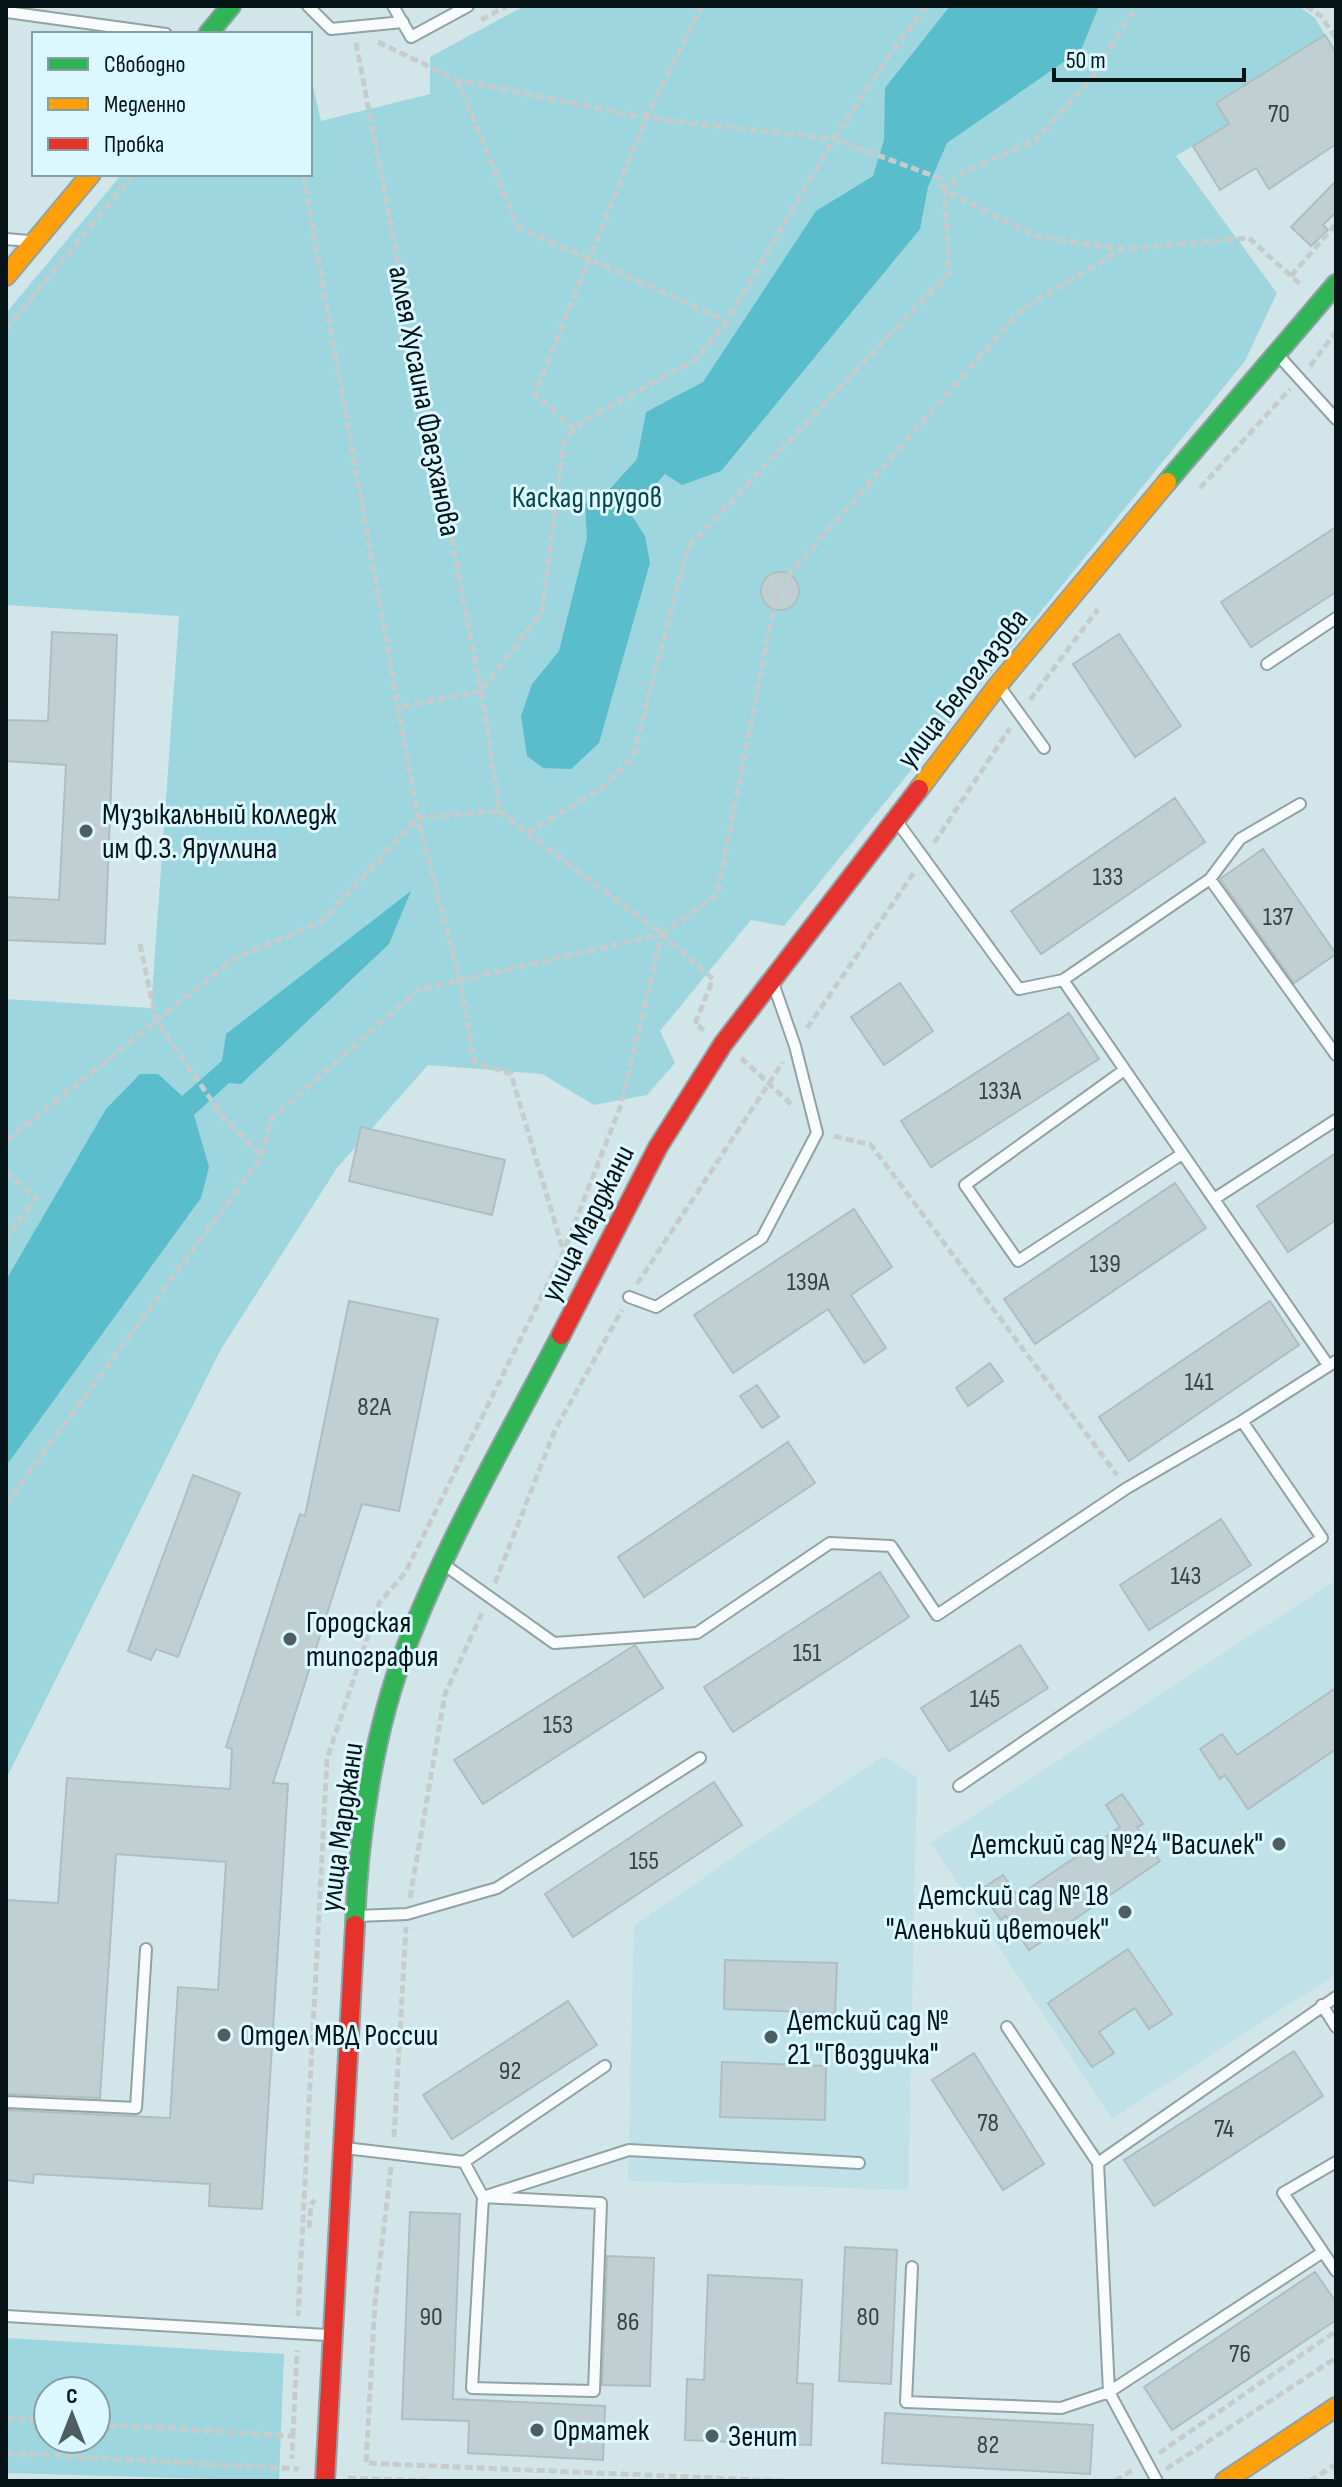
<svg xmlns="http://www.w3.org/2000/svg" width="1342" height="2487" font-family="'Sofia Sans Condensed',sans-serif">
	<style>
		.built { fill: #bfe1e7 }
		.green { fill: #9ed6df; fill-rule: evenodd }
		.water { fill: #59bdcc }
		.building { fill: #c0cfd2; stroke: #aebec0; stroke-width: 2 }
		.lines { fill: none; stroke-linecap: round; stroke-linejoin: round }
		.lane-casing { stroke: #92a1a4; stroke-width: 14 }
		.fast-casing { stroke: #92a1a4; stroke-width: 22 }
		.slow-casing { stroke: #92a1a4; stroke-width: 22 }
		.jam-casing { stroke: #92a1a4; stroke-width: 22 }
		.path { stroke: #c6cccc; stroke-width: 5; stroke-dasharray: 8 4; stroke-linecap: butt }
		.lane { stroke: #f8fbfc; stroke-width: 10 }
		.fast { stroke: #30b455; stroke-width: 18 }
		.slow { stroke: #ff9f0a; stroke-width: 18 }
		.jam { stroke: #e5322d; stroke-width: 18 }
		.poi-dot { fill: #4e5e60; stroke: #dbf8fe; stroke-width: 3 }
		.labels { text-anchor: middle; stroke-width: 6; stroke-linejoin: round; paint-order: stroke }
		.number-label { font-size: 26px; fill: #354346 }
		.street-label { font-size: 30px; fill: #071417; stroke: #dbf8fe }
		.park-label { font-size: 30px; fill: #0a434b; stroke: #dbf8fe }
		.poi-label { font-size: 30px; fill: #071417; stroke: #dbf8fe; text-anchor: start }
	</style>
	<rect width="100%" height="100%" fill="#d2e6e9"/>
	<!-- built -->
	<path class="built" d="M1336 1580V1974L1112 2119 931 1843Z
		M883 1756 917 1777 908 2190 628 2181 634 1925Z"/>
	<!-- green -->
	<path class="green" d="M524 6H1299L1315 18 1325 35 1216 102 1229 124 1176 156 1277 293 1245 361 784 926 751 920 660 1031 675 1063 647 1095 594 1105 542 1074 428 1065 337 1168 221 1349 6 1779V999L151 1008 179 616 6 605V313L122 174H310V73L321 121 430 94V57Z
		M6 2338 284 2354 279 2481 6 2473ZM48 2391H96V2439H48Z"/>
	<!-- water -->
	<path class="water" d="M1099 6 1081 50 947 143 928 187 920 229 721 471 682 485 665 474 630 513 645 536 650 563 599 743 571 769 543 768 527 756 521 716 532 684 559 651 587 538 585 504 598 490 610 489 637 459 646 412 703 382 816 211 873 176 884 140 885 88 950 6Z
		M411 891 389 944 241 1084 229 1083 194 1115 209 1167 201 1198 6 1466V1280L106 1109 140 1074H158L182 1096 222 1061 226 1034Z"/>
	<!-- building -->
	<path class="building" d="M1325 35 1336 53V144L1269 189 1256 168 1220 190 1193 146 1229 124 1216 103Z
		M1336 181V212L1323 225 1328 230 1311 246 1291 227Z
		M1336 527V592L1251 647 1221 602Z
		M761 591a19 19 0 1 1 38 0a19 19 0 1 1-38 0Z
		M52 632 117 635 105 944 6 940V897L59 900 66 765 6 761V720L48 721Z
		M1119 634 1181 726 1135 757 1073 664Z
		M1175 798 1205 842 1041 954 1011 911Z
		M1263 849 1336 954 1294 983 1220 879Z
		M900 983 933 1031 884 1065 851 1017Z
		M1069 1013 1099 1059 931 1167 901 1121Z
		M361 1127 505 1160 492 1215 349 1181Z
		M1336 1153V1220L1288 1252 1257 1206Z
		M1175 1183 1206 1228 1035 1344 1004 1299Z
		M854 1209 892 1267 851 1295 886 1348 864 1363 828 1309 733 1373 694 1315Z
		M349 1301 438 1319 399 1511 362 1504 273 1783 288 1784 262 2209 209 2206 210 2184 34 2174 33 2183 6 2180V2110L170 2118 178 1987 218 1990 226 1862 116 1854 100 2098 6 2094V1900L58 1903 67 1778 230 1789 232 1749 226 1747 300 1514 305 1516Z
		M1270 1301 1299 1345 1129 1461 1099 1417Z
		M990 1363 1003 1381 968 1406 956 1388Z
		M757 1385 779 1417 762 1428 740 1396Z
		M788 1442 815 1483 644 1597 618 1557Z
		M193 1475 240 1493 178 1657 156 1649 151 1660 128 1651Z
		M1221 1519 1251 1565 1149 1630 1120 1585Z
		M880 1572 909 1617 733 1732 704 1687Z
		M635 1645 663 1688 483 1804 454 1760Z
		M1020 1645 1048 1688 949 1751 921 1708Z
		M1336 1688V1749L1248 1809 1225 1775 1220 1779 1200 1749 1222 1734 1237 1755Z
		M714 1782 742 1825 573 1937 545 1894Z
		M1122 1794 1143 1824 1137 1827 1160 1861 1029 1950 1006 1916 1001 1920 980 1890 1003 1875 1018 1896 1120 1827 1106 1805Z
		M1128 1949 1172 2014 1149 2029 1135 2008 1099 2032 1114 2053 1092 2067 1048 2003Z
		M725 1960 837 1963 835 2013 724 2009Z
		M568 2001 597 2045 452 2139 423 2095Z
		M1294 2051 1323 2096 1154 2206 1124 2160Z
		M974 2053 1044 2164 1003 2190 932 2080Z
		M722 2062 826 2066 825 2120 720 2117Z
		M410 2212 460 2214 453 2399 605 2406 603 2460 468 2453 469 2421 402 2419Z
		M845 2247 897 2250 891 2384 839 2381Z
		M607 2256 654 2258 650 2386 602 2385Z
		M1315 2272 1336 2302V2320L1172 2430 1144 2387Z
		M708 2275 802 2280 797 2383 813 2384 811 2445 685 2440 687 2379 704 2380Z
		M885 2413 1093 2425 1090 2474 882 2463Z"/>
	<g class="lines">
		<defs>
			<path id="lane" d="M8 6 7 12 166 34
				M308 6 331 29 403 22
				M393 6 411 37 468 6
				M6 239 29 241
				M1278 355 1336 419
				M1267 664 1336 618
				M1000 687 1044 748
				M896 820 1019 989 1063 980 1328 1365
				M1210 879 1336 1055
				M1063 980 1210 879 1240 839 1300 804
				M1123 1071 965 1185 1018 1261 1182 1154
				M1214 1199 1336 1120
				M629 1297 656 1307 762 1238 817 1133 795 1046 773 983
				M446 1566 554 1643 697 1633 830 1543 891 1546 937 1615 1127 1488 1242 1421 1336 1361
				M959 1786 1322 1538 1242 1421
				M357 1916 407 1914 497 1888 700 1758
				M1322 2005 1336 2027
				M1007 2027 1098 2163 1109 2392 1157 2481
				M6 2102 136 2108 146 1949
				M345 2148 464 2162 605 2066
				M464 2162 483 2197 629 2150 859 2163
				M1098 2163 1336 1997
				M483 2197 601 2203 594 2391 472 2388Z
				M1323 2252 1336 2271
				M912 2267 906 2402 1061 2408 1109 2392 1323 2252 1283 2193 1336 2162
				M6 2316 327 2335"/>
			<path id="fast" d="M208 34 231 6
				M1167 482 1336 284
				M355 1925C358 1835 374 1729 407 1645 448 1538 508 1437 561 1335"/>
			<path id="slow" d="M6 276 91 174
				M919 789 998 685 1167 482
				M1225 2481 1336 2407"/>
			<path id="jam" d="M561 1335 658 1147 723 1044 919 789
				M325 2481 355 1925"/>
		</defs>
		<!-- lane casing -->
		<use href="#lane" class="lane-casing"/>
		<!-- fast casing -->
		<use href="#fast" class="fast-casing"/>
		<!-- slow casing -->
		<use href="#slow" class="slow-casing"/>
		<!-- jam casing -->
		<use href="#jam" class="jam-casing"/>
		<!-- path -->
		<path class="path" d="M927 6 895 47 834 139 727 321 695 360 594 415 574 429 564 442 542 612 481 691 500 811 527 833 602 788 633 757 688 547 949 273 945 191 964 172 1036 140 1092 78 1136 6
			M1306 6 1321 16 1336 38
			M481 20 507 6
			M378 42 457 80 646 118 834 139 939 178 945 191 1039 237 1123 249 1249 238 1301 285
			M356 43 481 691 401 707
			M458 81 518 227 727 321
			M303 174 418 818 460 981 474 1062 511 1074 563 1250
			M1291 276 1336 224
			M6 329 134 174
			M1310 366 1336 332
			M574 429 535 394 646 118 702 6
			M1200 488 1290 389
			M1030 700 1098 609
			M527 833 662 934 717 895 778 587 1021 310 1121 250
			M934 843 1010 728
			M662 934 713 979 695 1024 704 1030
			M140 944 156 1020 223 1117 262 1156
			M807 1028 915 871
			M741 1058 792 1105
			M834 1136 871 1145 1117 1475
			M6 1141 235 958 321 922 418 818 500 811
			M6 1172 36 1198 6 1238
			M637 1284 783 1062
			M6 1504 262 1156 271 1119 418 990 662 934 621 1105 563 1253 405 1573 379 1603 327 1759 298 2316
			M495 1583 555 1430 622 1310
			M410 1898 445 1694 483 1611
			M394 2137 406 1927
			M391 2167 375 2303 366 2463 784 2481
			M309 2228 311 2204 315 2200
			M6 2418 48 2421
			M96 2424 293 2436 292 2459
			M293 2436 297 2350
			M6 2453 299 2469
			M1159 2453 1336 2331
			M1166 2469 1336 2358
			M348 2478 431 2481
			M1115 2481 1134 2469
			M1310 2481 1336 2464"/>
		<!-- lane -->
		<use href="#lane" class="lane"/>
		<!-- fast -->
		<use href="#fast" class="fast"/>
		<!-- slow -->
		<use href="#slow" class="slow"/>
		<!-- jam -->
		<use href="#jam" class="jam"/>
	</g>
	<!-- markers -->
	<g class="poi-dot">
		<circle cx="86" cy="831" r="8"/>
		<circle cx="290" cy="1639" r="8"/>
		<circle cx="1279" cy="1844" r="8"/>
		<circle cx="1125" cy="1912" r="8"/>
		<circle cx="224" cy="2035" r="8"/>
		<circle cx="771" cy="2037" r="8"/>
		<circle cx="537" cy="2430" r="8"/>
		<circle cx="712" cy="2436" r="8"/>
	</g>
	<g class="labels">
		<!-- number labels -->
		<g class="number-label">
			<text x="1279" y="122">70</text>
			<text x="1108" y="885">133</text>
			<text x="1278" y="925">137</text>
			<text x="1000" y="1099">133А</text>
			<text x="1105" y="1272">139</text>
			<text x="808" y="1290">139А</text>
			<text x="1199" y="1390">141</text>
			<text x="374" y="1415">82А</text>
			<text x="1186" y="1584">143</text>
			<text x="807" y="1661">151</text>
			<text x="985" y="1707">145</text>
			<text x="558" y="1733">153</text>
			<text x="644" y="1869">155</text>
			<text x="510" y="2079">92</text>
			<text x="988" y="2131">78</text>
			<text x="1224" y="2137">74</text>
			<text x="431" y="2325">90</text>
			<text x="868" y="2325">80</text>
			<text x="628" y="2330">86</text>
			<text x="1240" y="2362">76</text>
			<text x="988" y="2453">82</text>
		</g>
		<!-- street labels -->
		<g class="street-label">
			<text transform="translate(425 401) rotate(79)" y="10">аллея Хусаина Фаезханова</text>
			<text transform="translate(962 688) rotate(-52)" y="10">улица Белоглазова</text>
			<text transform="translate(587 1223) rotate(-63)" y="10">улица Марджани</text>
			<text transform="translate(341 1827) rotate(-82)" y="10">улица Марджани</text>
		</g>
		<!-- park labels -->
		<g class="park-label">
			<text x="587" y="507">Каскад прудов</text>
		</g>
		<!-- poi labels -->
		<g class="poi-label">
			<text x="102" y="824">Музыкальный колледж<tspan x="102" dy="34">им Ф.З. Яруллина</tspan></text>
			<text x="306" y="1632">Городская<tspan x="306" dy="34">типография</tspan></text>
			<text x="1263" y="1854" text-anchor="end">Детский сад №24 "Василек"</text>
			<text x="1109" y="1905" text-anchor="end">Детский сад № 18<tspan x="1109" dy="34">"Аленький цветочек"</tspan></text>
			<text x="787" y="2030">Детский сад №<tspan x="787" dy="34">21 "Гвоздичка"</tspan></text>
			<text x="240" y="2045">Отдел МВД России</text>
			<text x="553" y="2440">Орматек</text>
			<text x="728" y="2446">Зенит</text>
		</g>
	</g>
	<!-- border -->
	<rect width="1342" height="2487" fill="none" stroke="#071417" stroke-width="16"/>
	<!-- legend -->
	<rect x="32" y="32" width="280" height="144" fill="#dbf8fe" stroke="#869da2" stroke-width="2"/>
	<rect x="48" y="58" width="40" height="12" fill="#30b455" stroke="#869da2" stroke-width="2"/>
	<text x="104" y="72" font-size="24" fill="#071417">Свободно</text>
	<rect x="48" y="98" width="40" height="12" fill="#ff9f0a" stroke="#869da2" stroke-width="2"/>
	<text x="104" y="112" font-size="24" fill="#071417">Медленно</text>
	<rect x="48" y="138" width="40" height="12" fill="#e5322d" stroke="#869da2" stroke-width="2"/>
	<text x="104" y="152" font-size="24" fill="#071417">Пробка</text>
	<!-- north arrow -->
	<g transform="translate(72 2415)"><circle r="38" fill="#dbf8fe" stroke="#869da2" stroke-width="2"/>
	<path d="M0-6L14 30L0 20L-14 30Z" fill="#4e5e60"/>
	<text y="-12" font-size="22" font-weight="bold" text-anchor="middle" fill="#071417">С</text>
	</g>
	<!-- scale -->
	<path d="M1054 68v12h190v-12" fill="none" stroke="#071417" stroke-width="4"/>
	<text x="1066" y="68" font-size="24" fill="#071417" stroke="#dbf8fe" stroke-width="6" paint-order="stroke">50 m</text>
</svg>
